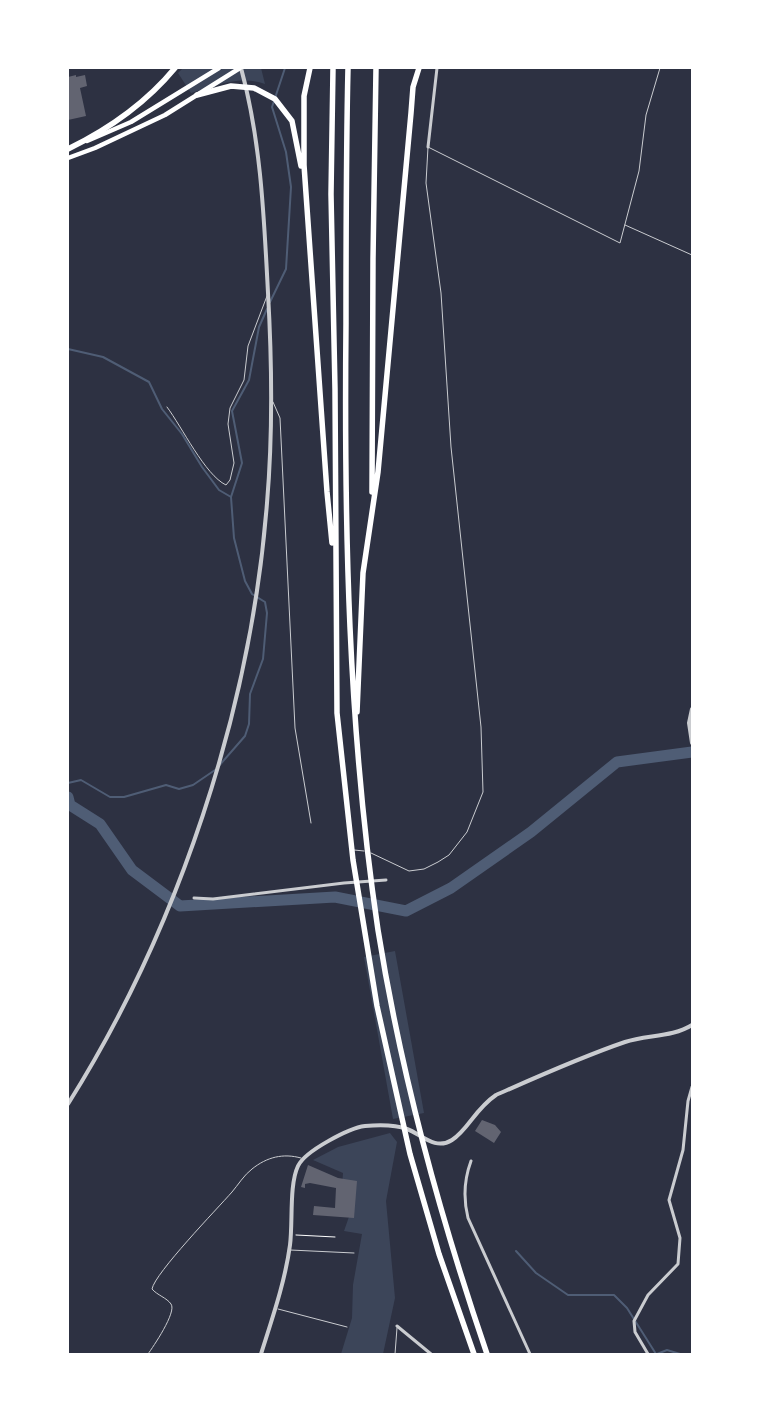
<svg xmlns="http://www.w3.org/2000/svg" width="760" height="1422" font-family="'Fira Sans Condensed',sans-serif">
	<style>
		.green { fill: #3c4559 }
		.lines { fill: none; stroke-linecap: round; stroke-linejoin: round }
		.stream { stroke: #4f5d75; stroke-width: 2 }
		.river { stroke: #4f5d75; stroke-width: 11 }
		.building { fill: #626471 }
		.path { stroke: #fff; stroke-width: 1 }
		.service { stroke: #caccd0; stroke-width: 1 }
		.minor { stroke: #caccd0; stroke-width: 3 }
		.tertiary { stroke: #caccd0; stroke-width: 4 }
		.secondary { stroke: #fff; stroke-width: 4.5 }
		.motorway { stroke: #fff; stroke-width: 5.5 }
	</style>
	<rect width="100%" height="100%" fill="#2d3142"/>
	<!-- green -->
	<path class="green" d="M183 68H261L265 84C240 75 215 86 191 93L178 73Z
		M395 951 424 1113 393 1119 364 957Z
		M390 1133 397 1142 386 1201 395 1298 383 1354H341L352 1318 353 1285 362 1234 344 1231 351 1211 342 1187 343 1173 313 1160 338 1147Z"/>
	<g class="lines">
		<!-- stream -->
		<path class="stream" d="M270 302 286 269 291 187 286 152 272 107 285 68
			M68 349 103 357 149 382 162 409 182 434 202 467 219 490 231 497
			M218 767 245 736 249 724 250 694 263 659 267 613 265 602 252 594 245 581 234 538 231 497 242 463 232 411 249 380 259 327 267 309
			M68 783 81 780 110 797H124L166 785 179 789 193 785 215 770
			M516 1251 536 1273 568 1295H614L627 1308 656 1354
			M657 1354 667 1350 680 1354"/>
		<!-- river -->
		<path class="river" d="M68 797 70 805 100 824 132 870 180 906 335 897 406 911 451 888 531 832 617 762 692 752"/>
	</g>
	<!-- building -->
	<path class="building" d="M76 75V77L85 75 87 86 80 88 86 116 68 120V77Z
		M482 1120 495 1125 501 1132 494 1143 475 1131Z
		M308 1165 338 1178 357 1181 354 1218 313 1215 314 1206 335 1208 336 1188 310 1183 305 1184V1188L301 1187Z"/>
	<g class="lines">
		<!-- path -->
		<path class="path" d="M296 1235 335 1237"/>
		<!-- service -->
		<path class="service" d="M625 225 692 255
			M273 402 280 418 295 728 311 823
			M167 407C182 427 205 475 226 485L230 480 234 463 228 424 230 408 244 380 248 346 267 296
			M354 850 364 851
			M371 853 409 871 424 869 438 862 449 855 467 832 483 792 481 727 451 447 441 293 426 183 428 147 620 243 639 171 646 115 660 68
			M290 1250 354 1253
			M278 1309 347 1327
			M148 1354C153 1347 177 1312 171 1304 167 1298 157 1295 152 1289 155 1273 217 1209 232 1192 238 1185 244 1175 252 1169 267 1157 283 1153 301 1158
			M395 1354 397 1328"/>
		<!-- minor -->
		<path class="minor" d="M428 147 437 68
			M194 898 213 899 344 883 386 880
			M471 1161C464 1180 463 1198 468 1218L530 1354
			M397 1326 431 1354
			M648 1354 635 1332 634 1321 648 1295 678 1264 680 1238 669 1200 683 1150 688 1101 692 1087"/>
		<!-- tertiary -->
		<path class="tertiary" d="M692 709 689 723 692 743
			M68 1104C178 929 251 710 267 503 273 433 272 363 268 293 264 217 261 141 241 68
			M261 1354C272 1319 285 1282 290 1245 293 1222 289 1185 298 1166 305 1151 349 1128 365 1126 377 1125 396 1125 407 1129 421 1134 435 1151 452 1140 468 1130 475 1109 496 1095 539 1076 581 1057 625 1042 647 1035 673 1037 692 1025"/>
		<!-- secondary -->
		<path class="secondary" d="M87 141 131 122 219 68
			M68 158 95 148 165 115 240 68"/>
		<!-- motorway -->
		<path class="motorway" d="M310 68 304 96V165L327 492 332 543
			M333 68 331 194 335 389 337 713 353 860 377 1006 410 1154 439 1254 474 1354
			M348 68C346 153 346 238 346 323 344 526 348 729 378 930 401 1074 440 1217 487 1354
			M197 95 231 86 254 88 275 99 292 121 301 166
			M68 149C109 129 146 103 175 68
			M372 492 373 259 376 68
			M357 712 363 573 378 472 411 113 413 87 419 68"/>
	</g>
	<!-- border -->
	<rect width="760" height="1422" fill="none" stroke="#ffffff" stroke-width="138"/>
</svg>
